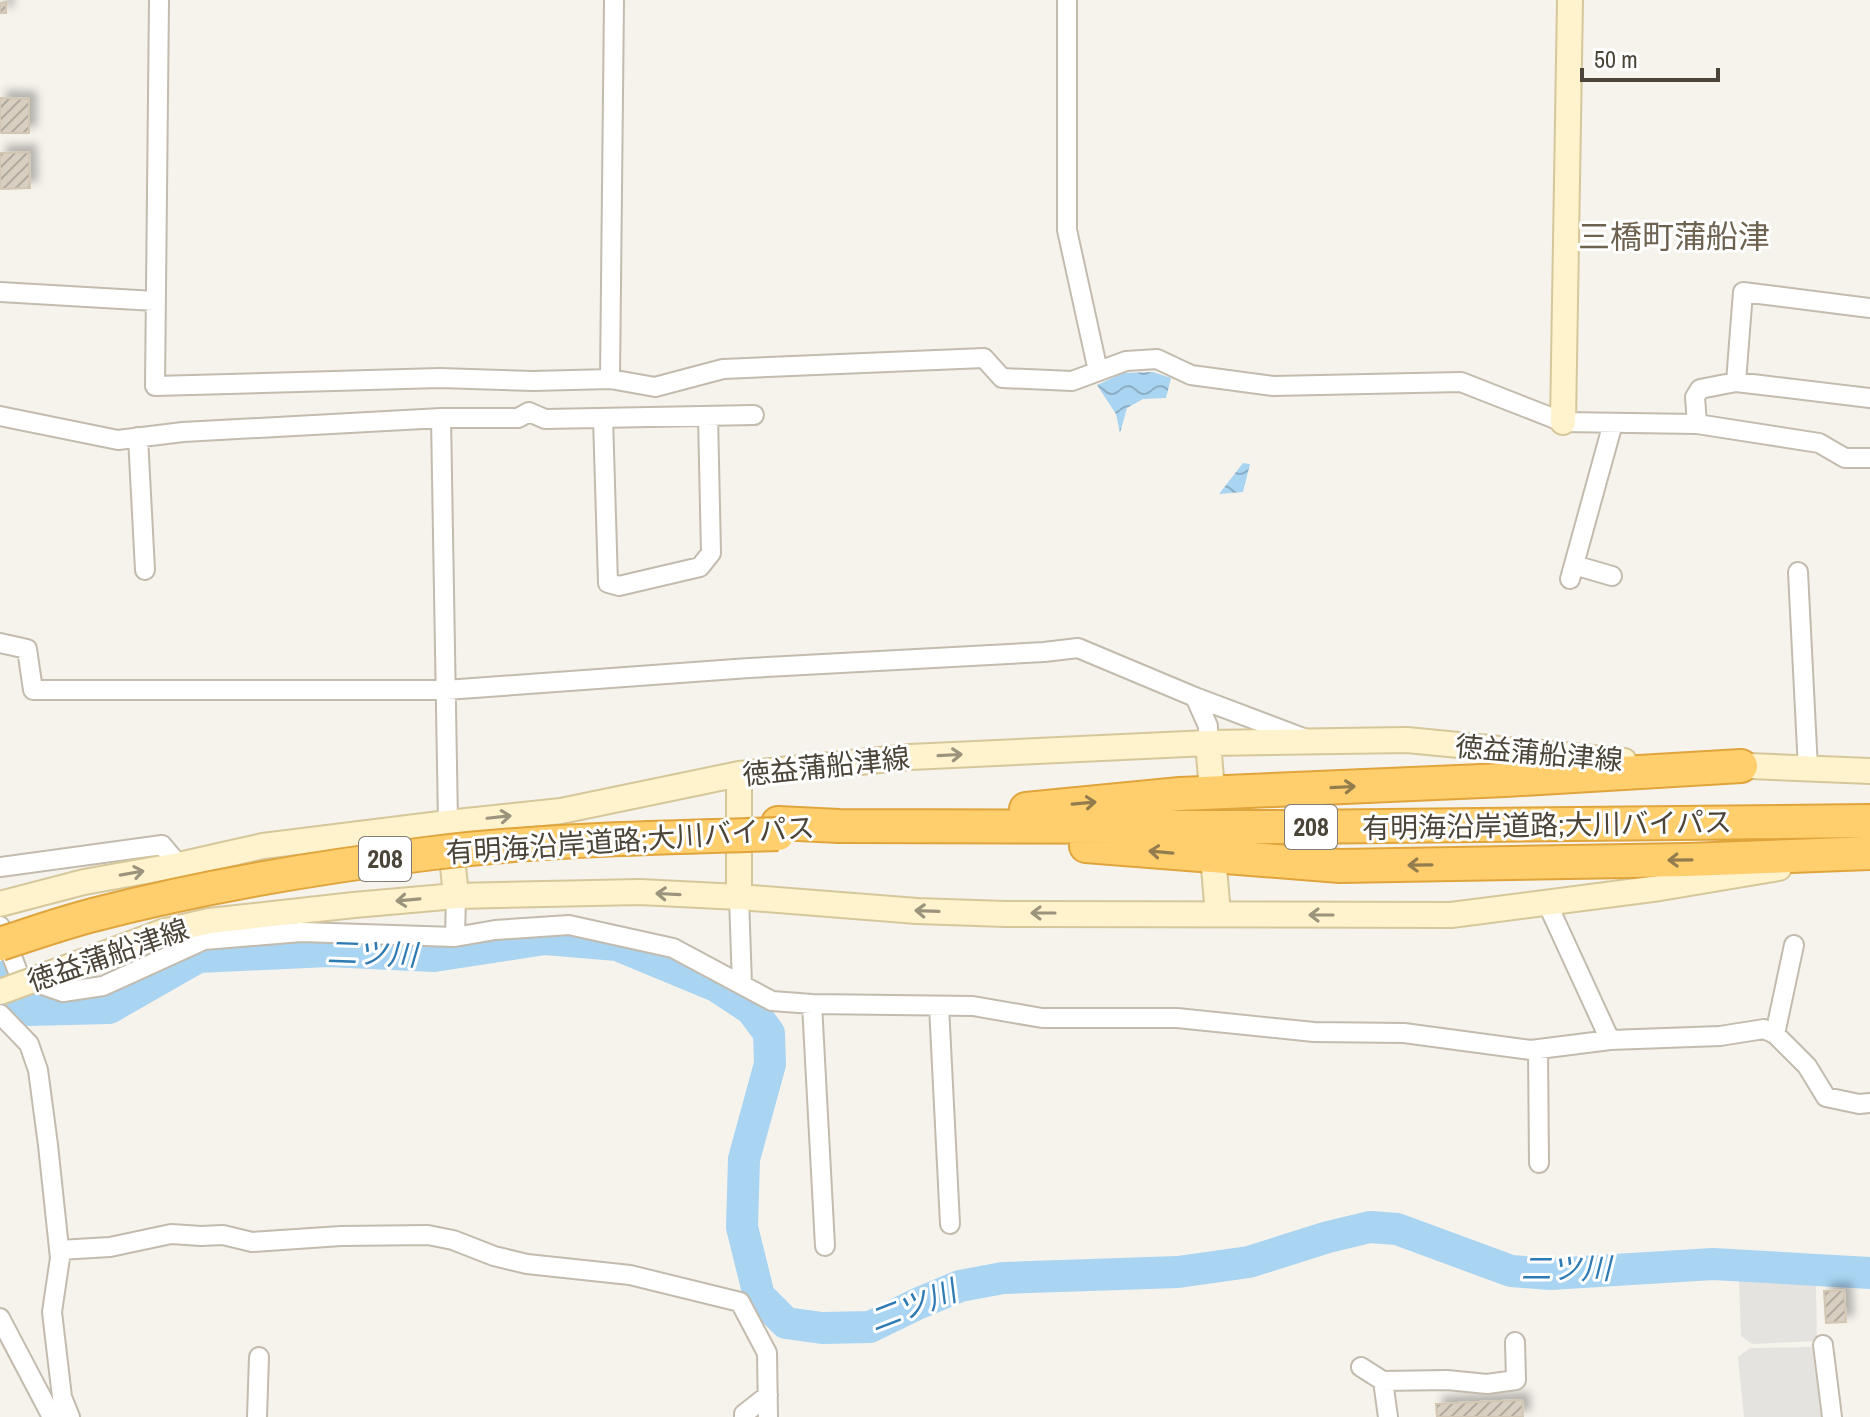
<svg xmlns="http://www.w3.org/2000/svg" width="1870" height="1417" font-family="'Archivo Narrow','Noto Sans JP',sans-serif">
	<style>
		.parking { fill: #e5e3e0 }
		.water { fill: url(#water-waves) }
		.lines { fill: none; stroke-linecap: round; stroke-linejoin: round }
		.river { stroke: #a9d4f2; stroke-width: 32 }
		.building { fill: url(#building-hatch); stroke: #d3c7b4; stroke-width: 2; filter: url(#shadow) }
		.street-casing { stroke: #c2bbae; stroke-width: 22 }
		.secondary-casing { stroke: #d6c79b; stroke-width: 28 }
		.highway-casing { stroke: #e0a43c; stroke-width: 36 }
		.street { stroke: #fff; stroke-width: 18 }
		.secondary { stroke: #fff3cd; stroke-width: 24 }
		.highway { stroke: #ffcf6e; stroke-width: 32 }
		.secondary-bridge-casing { stroke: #d6c79b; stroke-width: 28; stroke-linecap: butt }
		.highway-bridge-casing { stroke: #e0a43c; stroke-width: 36; stroke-linecap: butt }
		.secondary-bridge { stroke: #fff3cd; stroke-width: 24 }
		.highway-bridge { stroke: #ffcf6e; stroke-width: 32 }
		.oneway { stroke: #9c937c }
		.oneway2 { stroke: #937c4e }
		.labels { text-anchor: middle; stroke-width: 6; stroke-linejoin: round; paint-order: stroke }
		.shield { fill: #fff; stroke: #817c74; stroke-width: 2 }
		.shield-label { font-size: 26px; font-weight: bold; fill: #4b4439 }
		.street-label { font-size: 28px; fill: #4b4439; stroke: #fff }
		.water-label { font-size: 30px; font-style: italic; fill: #2e7ab2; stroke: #fff }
		.quarter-label { font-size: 32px; fill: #6e6250; stroke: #fff }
	</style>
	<defs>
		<pattern id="water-waves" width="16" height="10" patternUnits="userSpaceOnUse" patternTransform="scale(2)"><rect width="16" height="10" fill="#a9d4f2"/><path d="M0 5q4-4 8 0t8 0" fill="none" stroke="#8caec5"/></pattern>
		<pattern id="building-hatch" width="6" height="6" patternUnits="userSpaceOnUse" patternTransform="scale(2)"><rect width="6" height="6" fill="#d8cfc1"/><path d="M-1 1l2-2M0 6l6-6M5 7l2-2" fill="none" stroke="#b1aa9e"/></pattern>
		<filter id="shadow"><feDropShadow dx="7" dy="-7" stdDeviation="4" flood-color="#0004"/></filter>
	</defs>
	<rect width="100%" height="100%" fill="#f6f3ec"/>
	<!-- parking -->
	<path class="parking" d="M1762 1279 1816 1283 1817 1341 1752 1344 1741 1336 1739 1280Z
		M1812 1347 1821 1417H1744L1738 1357 1750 1348Z"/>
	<!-- water -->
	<path class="water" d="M1153 372 1171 378 1166 398 1143 399 1127 408 1120 433 1116 414 1097 385 1123 373Z
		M1243 463 1250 464 1243 492 1219 494Z"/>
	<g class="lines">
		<!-- river -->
		<path class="river" d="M0 977 29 1010 109 1008 198 957 328 951 434 956 545 939 617 945 716 986 751 1009 769 1033 770 1064 744 1159 742 1227 759 1296 786 1323 822 1328 870 1327 917 1304 960 1286 1003 1278 1178 1272 1249 1262 1328 1237 1370 1227 1397 1229 1511 1271 1550 1274 1713 1264 1870 1273"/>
	</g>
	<!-- building -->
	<path class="building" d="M6 2V13H0V3Z
		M0 98 29 99V133H0Z
		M29 152 30 188 0 189V153Z
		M1844 1290 1846 1322 1826 1323 1824 1291Z
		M1522 1400 1523 1417H1437L1436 1404Z"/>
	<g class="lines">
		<defs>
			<path id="street" d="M159 0 155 386 440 378 533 381 610 379 655 387 723 369 984 358 1002 378 1072 381 1126 361 1157 359 1191 375 1273 386 1461 382 1563 422 1697 424 1819 443 1845 458H1870
				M1067 0V230L1098 371
				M0 292 155 301
				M610 379 614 0
				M1736 382 1743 292 1870 308
				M0 416 118 440 183 432 441 418H518L529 412 545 419 754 415
				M441 418 448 823
				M603 418 608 583 619 586 700 567 711 553 708 416
				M1697 424 1695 397 1700 389 1736 382 1870 398
				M138 437 145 570
				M1574 565 1612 576
				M1798 572 1808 769
				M1570 579 1613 423
				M0 643 27 649 33 690H446L749 668 1044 652 1078 648 1195 697 1306 739
				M1195 697 1208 726V743
				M0 867 162 845 179 865
				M739 897 742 985
				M1547 903 1610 1040
				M0 926 20 977 63 992 103 986 204 940 301 932 455 937 495 930 569 925 673 948 772 1001 812 1004 973 1006 1042 1018H1177L1314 1032 1404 1033 1531 1050 1610 1040 1720 1036 1764 1029 1775 1034 1807 1066 1826 1097 1859 1104 1870 1103
				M455 937 456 896
				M812 1004 825 1246
				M939 1006 950 1224
				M0 1014 29 1044 38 1070 48 1145 60 1258 52 1312 62 1397 70 1417
				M1775 1034 1794 945
				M1538 1049 1539 1163
				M59 1250 110 1247 171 1234 201 1236 223 1235 252 1242 341 1236 428 1235 453 1240 494 1256 527 1264 630 1275 740 1302 767 1353 768 1417
				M0 1318 52 1417
				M1823 1345 1832 1417
				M1361 1367 1383 1381 1388 1417
				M1383 1381 1447 1380 1487 1384 1516 1380 1515 1342
				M257 1417 259 1357
				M744 1417V1414L768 1395"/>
			<path id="secondary" d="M1563 422 1570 0
				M1208 743 1211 778
				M1725 765 1870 771
				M739 774V897
				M450 837 456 896
				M1214 868 1218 914
				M0 904 84 882 179 865 263 846 448 823 561 811 739 774 910 757 1208 743 1407 740 1624 761
				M93 958 162 932 209 921 354 905 456 896 640 892 739 897 917 911 1005 914 1451 915 1660 888 1779 868"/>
			<path id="highway" d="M1026 809 1180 794 1505 780 1741 766
				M778 823 839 826 1291 827 1870 821
				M1086 846 1340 866 1688 860 1870 853"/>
		</defs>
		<!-- street casing -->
		<use href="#street" class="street-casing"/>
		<!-- secondary casing -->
		<use href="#secondary" class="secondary-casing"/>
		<!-- highway casing -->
		<use href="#highway" class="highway-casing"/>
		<!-- street -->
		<use href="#street" class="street"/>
		<!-- secondary -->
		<use href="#secondary" class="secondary"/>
		<!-- highway -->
		<use href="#highway" class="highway"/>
		<defs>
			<path id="secondary-bridge" d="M0 992 93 958"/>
			<path id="highway-bridge" d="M0 944C31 934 62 923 93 915 204 886 318 867 433 853 547 839 663 838 778 834"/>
		</defs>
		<!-- secondary-bridge casing -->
		<use href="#secondary-bridge" class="secondary-bridge-casing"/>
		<!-- highway-bridge casing -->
		<use href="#highway-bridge" class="highway-bridge-casing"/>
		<!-- secondary-bridge -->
		<use href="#secondary-bridge" class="secondary-bridge"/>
		<!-- highway-bridge -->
		<use href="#highway-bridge" class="highway-bridge"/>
	</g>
	<!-- one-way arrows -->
	<defs><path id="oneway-shaft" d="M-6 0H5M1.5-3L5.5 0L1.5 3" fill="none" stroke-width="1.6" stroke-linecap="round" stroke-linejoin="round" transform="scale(2)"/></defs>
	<g class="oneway">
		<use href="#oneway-shaft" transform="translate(950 755) rotate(-3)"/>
		<use href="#oneway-shaft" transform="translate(499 817) rotate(-6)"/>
		<use href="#oneway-shaft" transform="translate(132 873) rotate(-10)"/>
		<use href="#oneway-shaft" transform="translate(668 894) rotate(-177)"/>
		<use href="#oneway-shaft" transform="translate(408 900) rotate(175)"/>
		<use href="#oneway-shaft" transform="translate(927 911) rotate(-178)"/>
		<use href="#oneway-shaft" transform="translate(1043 913) rotate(180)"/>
		<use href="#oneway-shaft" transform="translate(1321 915) rotate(-180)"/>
	</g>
	<g class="oneway2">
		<use href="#oneway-shaft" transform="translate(1343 787) rotate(-3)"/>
		<use href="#oneway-shaft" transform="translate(1084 803) rotate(-5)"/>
		<use href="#oneway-shaft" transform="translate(1161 852) rotate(-175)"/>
		<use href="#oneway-shaft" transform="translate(1680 860) rotate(179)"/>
		<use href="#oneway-shaft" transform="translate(1420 865) rotate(179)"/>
	</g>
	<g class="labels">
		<!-- shield labels -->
		<g class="shield">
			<rect x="1285" y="805" width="52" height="44" rx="6"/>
			<rect x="359" y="837" width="52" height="44" rx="6"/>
		</g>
		<g class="shield-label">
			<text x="1311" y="836">208</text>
			<text x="385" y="868">208</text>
		</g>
		<!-- street labels -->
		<g class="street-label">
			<text transform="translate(1539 753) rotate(5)" y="10">徳益蒲船津線</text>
			<text transform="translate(826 766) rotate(-6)" y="10">徳益蒲船津線</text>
			<text transform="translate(1547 825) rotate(-1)" y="10">有明海沿岸道路;大川バイパス</text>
			<text transform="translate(630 840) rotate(-4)" y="10">有明海沿岸道路;大川バイパス</text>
			<text transform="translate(108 955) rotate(-19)" y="10">徳益蒲船津線</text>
		</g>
		<!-- water labels -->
		<g class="water-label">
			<text transform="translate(372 954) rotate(2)" y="10">二ツ川</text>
			<text x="1566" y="1279">二ツ川</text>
			<text transform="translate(913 1306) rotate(-21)" y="10">二ツ川</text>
		</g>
		<!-- quarter labels -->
		<g class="quarter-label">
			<text x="1674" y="248">三橋町蒲船津</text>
		</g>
	</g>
	<!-- scale -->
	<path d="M1582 68v12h136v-12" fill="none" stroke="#4b4439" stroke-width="4"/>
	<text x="1594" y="68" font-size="24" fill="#4b4439" stroke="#ffffff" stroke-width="6" paint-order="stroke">50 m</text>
</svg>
